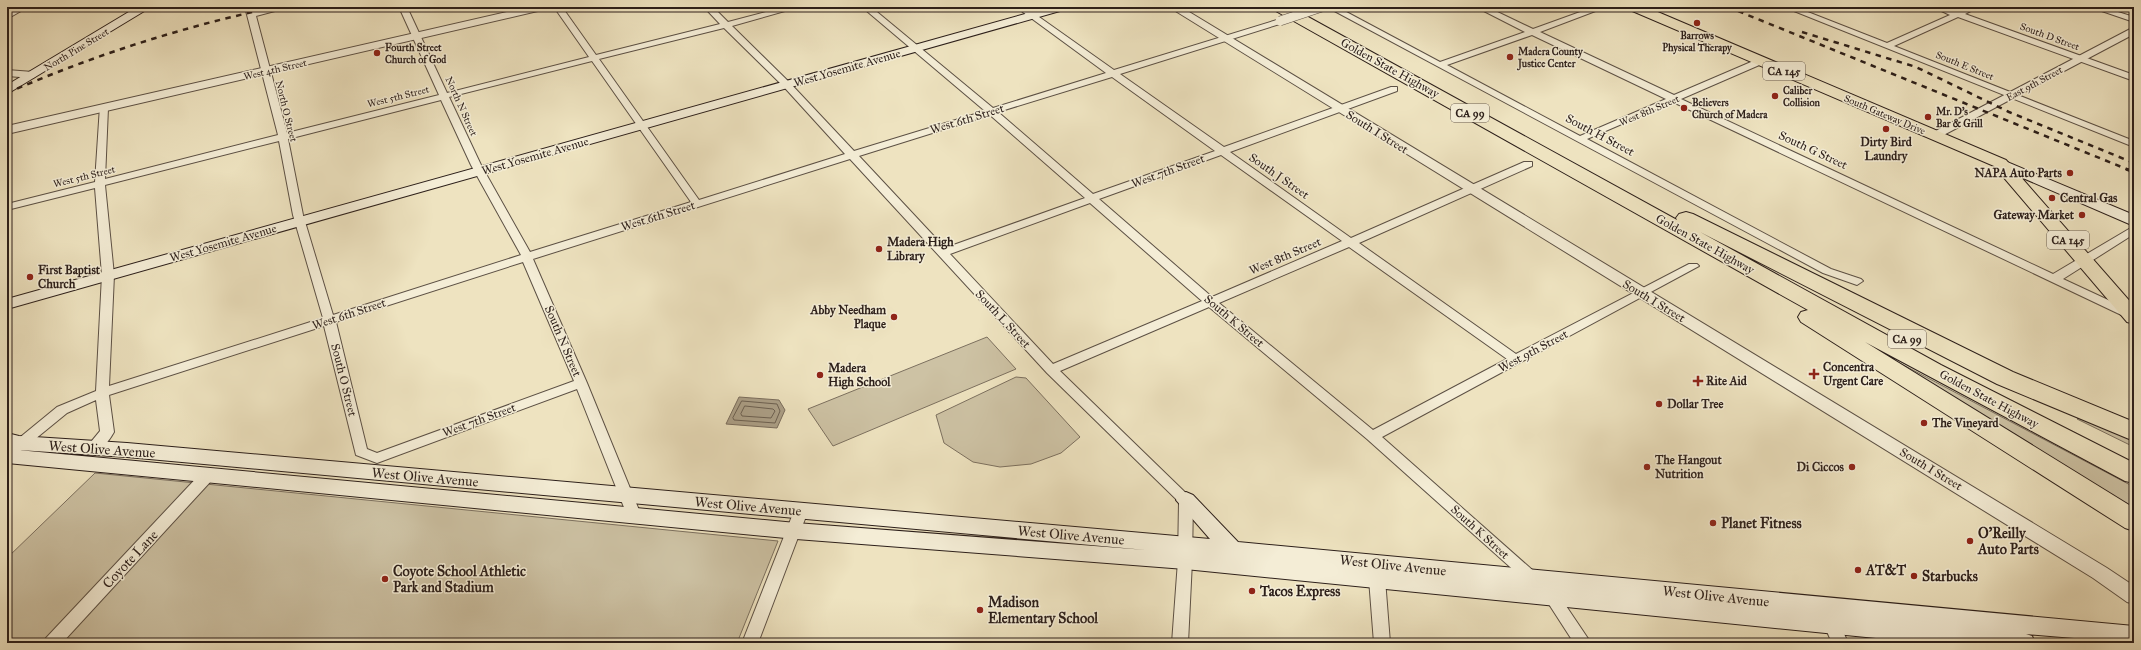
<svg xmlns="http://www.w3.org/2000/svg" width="2141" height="650" font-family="'IM FELL Great Primer',serif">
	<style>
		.green { fill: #cdc2a4; stroke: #7c705f }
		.water { fill: #aca088; stroke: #796c5c }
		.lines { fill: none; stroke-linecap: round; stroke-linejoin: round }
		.shore { stroke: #6c6051; stroke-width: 1 }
		.minor-casing { stroke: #5c5044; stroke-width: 2 }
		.tertiary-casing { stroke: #5c5044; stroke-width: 2 }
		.secondary-casing { stroke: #2c1f1a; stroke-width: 2 }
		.primary-casing { stroke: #2c1f1a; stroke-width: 2 }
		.motorway-casing { stroke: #2c1f1a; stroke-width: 2 }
		.minor { fill: #f4edd6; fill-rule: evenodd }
		.tertiary { fill: #f4edd6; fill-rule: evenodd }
		.secondary { fill: #f4edd6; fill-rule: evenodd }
		.primary { fill: #eee3c0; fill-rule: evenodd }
		.motorway { fill: #eee3c0; fill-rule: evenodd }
		.rail-far1 { stroke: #2c1f1a; stroke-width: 2.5; stroke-dasharray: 5.5 5.5; stroke-linecap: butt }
		.rail { stroke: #2c1f1a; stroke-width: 3; stroke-dasharray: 6 6; stroke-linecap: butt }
		.minor-bridge-casing { stroke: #5c5044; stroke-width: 10; stroke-linecap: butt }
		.minor-bridge { stroke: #f4edd6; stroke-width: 9 }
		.poi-dot { fill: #8f2418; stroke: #f4edd6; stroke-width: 1.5 }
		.labels { text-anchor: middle; stroke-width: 3; stroke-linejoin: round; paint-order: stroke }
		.far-poi-label { font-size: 10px; font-weight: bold; fill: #2c1f1a; stroke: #f4edd6; text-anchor: start }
		.far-street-label { font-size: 10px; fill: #2c1f1a; stroke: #f4edd6 }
		.shield { fill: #f4edd6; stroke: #685d52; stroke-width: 1 }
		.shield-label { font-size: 11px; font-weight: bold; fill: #2c1f1a }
		.street-label { font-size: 12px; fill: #2c1f1a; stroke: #f4edd6 }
		.poi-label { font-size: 12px; font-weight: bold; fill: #2c1f1a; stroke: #f4edd6; text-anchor: start }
		.near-street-label { font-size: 14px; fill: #2c1f1a; stroke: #f4edd6 }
		.near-poi-label { font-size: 14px; font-weight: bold; fill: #2c1f1a; stroke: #f4edd6; text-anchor: start }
	</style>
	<rect width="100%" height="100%" fill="#eee3c0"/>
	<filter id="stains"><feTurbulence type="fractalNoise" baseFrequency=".005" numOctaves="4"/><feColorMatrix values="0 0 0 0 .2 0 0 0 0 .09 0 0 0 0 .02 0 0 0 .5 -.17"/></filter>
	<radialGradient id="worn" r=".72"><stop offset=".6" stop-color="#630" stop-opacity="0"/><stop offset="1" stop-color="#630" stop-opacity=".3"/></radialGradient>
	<!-- green -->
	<path class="green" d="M987 337 1016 369 833 446 808 409Z
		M1875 350 2134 487V517Z
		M1016 377 1026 378 1080 437 1061 453 1031 464 1000 467 973 462 944 443 936 415Z
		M2081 415 2134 436V447L2077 419Z
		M95 473 778 541 737 643H7V558Z"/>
	<!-- water -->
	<path class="water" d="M739 397 779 400 785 410 777 428 726 424Z"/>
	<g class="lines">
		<!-- shore -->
		<path class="shore" d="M742 401 777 404 780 411 775 423 734 420 733 418Z
			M745 406 773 409 775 411 771 418 742 416 741 414Z"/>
		<defs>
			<path id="minor" d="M18 7H28L7 19V14Z
				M245 7H253L254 12 275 7H290L256 16 287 133 439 95 399 7H407L447 93 589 57 554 7H562L596 55 720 24 704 7H713L728 22 785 7H799L732 26 790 83 854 151 985 111 862 7H871L993 108 1106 73 1016 7H1025L1114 70 1280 19 1284 21 1283 23 1120 74 1224 147 1391 87H1397V91L1230 152 1351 238 1524 162H1532V166L1359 243 1516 354 1689 264H1697L1699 266 1382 437 1538 575 1541 579 1538 583 1533 585 1528 583 1367 439 1209 307 1060 371 1193 500 1192 561 1188 643H1172L1178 561 1179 502 1047 373 850 159 533 259 587 383 641 515 639 519 634 520 629 519 627 515 577 389 377 463 356 455 324 326 109 395 114 432C109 441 99 455 88 451L86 448 100 431 96 400 67 413 12 458 7 460V448L57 407 96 391 102 275 95 188 7 210V204L95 182 100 106H106L108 108 105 179 278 135ZM724 28 784 87 845 154 699 200 599 59ZM592 61 691 202 530 252 481 165 449 97ZM1112 77 1215 151 1093 194 998 112ZM441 100 471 165 521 255 333 315 303 215 288 139ZM990 115 1085 198 945 248 859 156ZM279 141 293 215 323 318 109 386 114 275 105 185ZM1221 155 1342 241 1212 297 1099 199ZM1090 203 1202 301 1053 364 950 254ZM1349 247 1507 359 1373 430 1219 303ZM523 262 574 381 377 453 367 449 336 322Z
				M1327 7H1337L1440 62 1525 32 1476 7H1487L1533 29 1594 7H1606L1540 32 1674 95 1758 59H1764V63L1681 99 2053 274 2134 226V234L2063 279 2134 312V321L1673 102 1587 139 1831 269 1861 279 1863 281 1857 285 1823 273ZM1532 35 1666 99 1580 136 1447 65Z
				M1784 7H1795L1887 43 1950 15 1933 7H1945L1957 11 1967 7H1978L1965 14 2134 75V81L1958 17 1894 46 2134 141V147Z
				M2090 7H2102L2134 17V22Z
				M7 70 33 72 37 75 33 78 7 76Z
				M207 471 212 472 214 476 212 480 62 643H44L46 638 202 472Z
				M801 506 806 507 808 511 758 643H742L794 511 796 507Z
				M1377 573 1382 575 1385 579 1390 643H1374L1369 579 1372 575Z
				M1551 589 1556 591 1591 643H1574L1543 595 1546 591Z
				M1830 613 1836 615 1848 643H1832L1822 620 1824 615Z"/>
			<path id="tertiary" d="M529 7H547L542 10 7 134V126Z
				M1169 7H1181L2107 568 2134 586V604L2127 602 2093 578Z
				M2134 27V34L1938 138H1930L1928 135Z"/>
			<path id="secondary" d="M137 7H151L7 94V85Z
				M1050 7H1069L1067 9 7 309V299Z
				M2000 159 2134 215V226L1995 166 1993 163 1995 160Z
				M7 433 19 436 127 443 1210 539 1176 500 1179 495 1186 492 1193 495 1238 542 2134 626V643L2026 634 2032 636 2035 643H1926L1185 569 796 539 7 463V449L796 523 1146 550 127 457 19 450 7 447Z"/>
			<path id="primary" d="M1629 7H1646L2006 160 2134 306V324L2127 322 1994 166 1630 10Z"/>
			<path id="motorway" d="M1272 7H1290L1677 220 1676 218 1679 214 1686 212 1693 214 2013 372 2134 422V441L1997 384 1700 232 1941 365 2134 463V483L2125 481 1865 342 2134 508V531L2125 528 1801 322 1798 317 1801 312 1808 310 1274 10Z"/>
		</defs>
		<!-- minor casing -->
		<use href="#minor" class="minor-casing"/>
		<!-- tertiary casing -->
		<use href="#tertiary" class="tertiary-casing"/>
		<!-- secondary casing -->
		<use href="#secondary" class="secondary-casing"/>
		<!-- primary casing -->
		<use href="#primary" class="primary-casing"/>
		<!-- motorway casing -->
		<use href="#motorway" class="motorway-casing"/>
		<!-- minor -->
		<use href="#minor" class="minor"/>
		<!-- tertiary -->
		<use href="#tertiary" class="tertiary"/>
		<!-- secondary -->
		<use href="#secondary" class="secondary"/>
		<!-- primary -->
		<use href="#primary" class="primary"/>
		<!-- motorway -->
		<use href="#motorway" class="motorway"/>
		<!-- rail-far1 -->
		<path class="rail-far1" d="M1728 7 2129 170
			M1802 32 1916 67 2009 112 2134 163
			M7 93C94 55 182 27 275 7"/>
		<!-- rail -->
		<path class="rail" d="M2126 169 2134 172"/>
		<defs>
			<path id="minor-bridge" d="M1280 21 1322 7"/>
		</defs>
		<!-- minor-bridge casing -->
		<use href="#minor-bridge" class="minor-bridge-casing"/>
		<!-- minor-bridge -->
		<use href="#minor-bridge" class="minor-bridge"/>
	</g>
	<!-- markers -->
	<g class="poi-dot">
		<circle cx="1697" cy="23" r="4"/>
		<circle cx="377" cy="53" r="4"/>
		<circle cx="1510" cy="57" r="4"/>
		<circle cx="1775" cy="96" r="4"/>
		<circle cx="1684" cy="108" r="4"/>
		<circle cx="1928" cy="117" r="4"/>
		<circle cx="1886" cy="129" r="4"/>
		<circle cx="2070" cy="173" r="4"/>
		<circle cx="2052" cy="198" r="4"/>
		<circle cx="2082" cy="215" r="4"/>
		<circle cx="879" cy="249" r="4"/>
		<circle cx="30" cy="277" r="4"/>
		<circle cx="894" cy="317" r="4"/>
		<path d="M1812 368h4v4h4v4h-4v4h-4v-4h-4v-4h4z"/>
		<circle cx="820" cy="375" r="4"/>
		<path d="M1696 375h4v4h4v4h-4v4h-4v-4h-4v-4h4z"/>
		<circle cx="1659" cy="404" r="4"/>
		<circle cx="1924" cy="423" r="4"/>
		<circle cx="1647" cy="467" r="4"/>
		<circle cx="1852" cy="467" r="4"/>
		<circle cx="1713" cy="523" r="4"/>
		<circle cx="1970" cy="541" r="4"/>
		<circle cx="1858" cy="570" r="4"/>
		<circle cx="1914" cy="576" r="4"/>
		<circle cx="385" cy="579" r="4"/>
		<circle cx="1252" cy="591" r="4"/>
		<circle cx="980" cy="610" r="4"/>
	</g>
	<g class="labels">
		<!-- far-poi labels -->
		<g class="far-poi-label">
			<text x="1697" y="39" text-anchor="middle">Barrows<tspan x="1697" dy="12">Physical Therapy</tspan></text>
			<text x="385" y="51">Fourth Street<tspan x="385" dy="12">Church of God</tspan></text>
			<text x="1518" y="55">Madera County<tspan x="1518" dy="12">Justice Center</tspan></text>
			<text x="1783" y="94">Caliber<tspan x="1783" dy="12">Collision</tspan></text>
			<text x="1692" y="106">Believers<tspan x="1692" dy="12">Church of Madera</tspan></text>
			<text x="1936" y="115">Mr. D's<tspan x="1936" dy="12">Bar &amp; Grill</tspan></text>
		</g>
		<!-- far-street labels -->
		<g class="far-street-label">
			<text transform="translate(2050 36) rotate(20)" y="4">South D Street</text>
			<text transform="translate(76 49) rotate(-31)" y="4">North Pine Street</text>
			<text transform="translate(1965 65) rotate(22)" y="4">South E Street</text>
			<text transform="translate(275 69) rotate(-13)" y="4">West 4th Street</text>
			<text transform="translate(2034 83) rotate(-28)" y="4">East 9th Street</text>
			<text transform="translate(398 96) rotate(-14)" y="4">West 5th Street</text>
			<text transform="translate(462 106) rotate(66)" y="4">North N Street</text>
			<text transform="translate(1649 110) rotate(-23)" y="4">West 8th Street</text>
			<text transform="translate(287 111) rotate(76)" y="4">North O Street</text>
			<text transform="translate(1885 114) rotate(23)" y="4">South Gateway Drive</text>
			<text transform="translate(84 176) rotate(-14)" y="4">West 5th Street</text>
		</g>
		<!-- shield labels -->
		<g class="shield">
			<rect x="1763" y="62" width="42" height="18" rx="3"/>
			<rect x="1451" y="104" width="38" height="18" rx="3"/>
			<rect x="2047" y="231" width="42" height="18" rx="3"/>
			<rect x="1888" y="330" width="38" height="18" rx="3"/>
		</g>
		<g class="shield-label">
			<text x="1784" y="75">CA 145</text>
			<text x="1470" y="117">CA 99</text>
			<text x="2068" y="244">CA 145</text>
			<text x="1907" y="343">CA 99</text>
		</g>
		<!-- street labels -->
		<g class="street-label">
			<text transform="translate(847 68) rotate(-16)" y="4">West Yosemite Avenue</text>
			<text transform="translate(1390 68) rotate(29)" y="4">Golden State Highway</text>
			<text transform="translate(967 119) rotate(-17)" y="4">West 6th Street</text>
			<text transform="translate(1377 132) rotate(32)" y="4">South I Street</text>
			<text transform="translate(1600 135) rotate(28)" y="4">South H Street</text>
			<text transform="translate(1813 150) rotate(25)" y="4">South G Street</text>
			<text transform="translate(535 156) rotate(-16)" y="4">West Yosemite Avenue</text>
			<text transform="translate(1168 171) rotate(-20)" y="4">West 7th Street</text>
			<text transform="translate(1279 176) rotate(35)" y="4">South J Street</text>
			<text transform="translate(658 216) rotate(-17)" y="4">West 6th Street</text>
			<text transform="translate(223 243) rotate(-16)" y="4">West Yosemite Avenue</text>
			<text transform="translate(1705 244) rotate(29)" y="4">Golden State Highway</text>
			<text transform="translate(1285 256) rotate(-23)" y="4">West 8th Street</text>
			<text transform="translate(1654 301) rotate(31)" y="4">South I Street</text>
			<text transform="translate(349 314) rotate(-18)" y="4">West 6th Street</text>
			<text transform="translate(1003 319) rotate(47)" y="4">South L Street</text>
			<text transform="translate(1234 321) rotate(40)" y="4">South K Street</text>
			<text transform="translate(563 341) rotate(67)" y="4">South N Street</text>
			<text transform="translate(1533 351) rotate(-28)" y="4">West 9th Street</text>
			<text transform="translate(344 380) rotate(76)" y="4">South O Street</text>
			<text transform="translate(1989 399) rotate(28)" y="4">Golden State Highway</text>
			<text transform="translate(479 420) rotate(-20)" y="4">West 7th Street</text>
			<text transform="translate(1931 469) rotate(31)" y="4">South I Street</text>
			<text transform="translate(1480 532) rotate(42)" y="4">South K Street</text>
		</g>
		<!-- poi labels -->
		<g class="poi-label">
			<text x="1886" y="146" text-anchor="middle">Dirty Bird<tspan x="1886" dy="14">Laundry</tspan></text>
			<text x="2062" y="177" text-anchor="end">NAPA Auto Parts</text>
			<text x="2060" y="202">Central Gas</text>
			<text x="2074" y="219" text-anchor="end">Gateway Market</text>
			<text x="887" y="246">Madera High<tspan x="887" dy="14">Library</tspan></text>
			<text x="38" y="274">First Baptist<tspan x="38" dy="14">Church</tspan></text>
			<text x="886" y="314" text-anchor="end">Abby Needham<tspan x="886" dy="14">Plaque</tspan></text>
			<text x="1823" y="371">Concentra<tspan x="1823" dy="14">Urgent Care</tspan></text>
			<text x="828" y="372">Madera<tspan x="828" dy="14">High School</tspan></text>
			<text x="1706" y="385">Rite Aid</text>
			<text x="1667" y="408">Dollar Tree</text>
			<text x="1932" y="427">The Vineyard</text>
			<text x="1655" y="464">The Hangout<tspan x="1655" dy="14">Nutrition</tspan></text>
			<text x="1844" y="471" text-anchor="end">Di Ciccos</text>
		</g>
		<!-- near-street labels -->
		<g class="near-street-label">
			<text transform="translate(102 449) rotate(4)" y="5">West Olive Avenue</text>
			<text transform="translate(425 477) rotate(5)" y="5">West Olive Avenue</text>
			<text transform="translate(748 506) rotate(5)" y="5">West Olive Avenue</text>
			<text transform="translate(1071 535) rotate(5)" y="5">West Olive Avenue</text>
			<text transform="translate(130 559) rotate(-47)" y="5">Coyote Lane</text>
			<text transform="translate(1393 565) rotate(6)" y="5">West Olive Avenue</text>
			<text transform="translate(1716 596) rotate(6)" y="5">West Olive Avenue</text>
		</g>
		<!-- near-poi labels -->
		<g class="near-poi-label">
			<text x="1721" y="528">Planet Fitness</text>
			<text x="1978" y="538">O'Reilly<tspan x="1978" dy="16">Auto Parts</tspan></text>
			<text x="1866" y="575">AT&amp;T</text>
			<text x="393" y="576">Coyote School Athletic<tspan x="393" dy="16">Park and Stadium</tspan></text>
			<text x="1922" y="581">Starbucks</text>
			<text x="1260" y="596">Tacos Express</text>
			<text x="988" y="607">Madison<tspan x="988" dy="16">Elementary School</tspan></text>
		</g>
	</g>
	<!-- margin -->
	<rect width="2141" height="650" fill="none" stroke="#eee3c0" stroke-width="24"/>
	<rect x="8" y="8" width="2125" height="634" fill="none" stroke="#2c1f1a" stroke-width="2"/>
	<rect x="12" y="12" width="2117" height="626" fill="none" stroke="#2c1f1a"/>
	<rect width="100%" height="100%" filter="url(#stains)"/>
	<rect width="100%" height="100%" fill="url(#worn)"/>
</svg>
